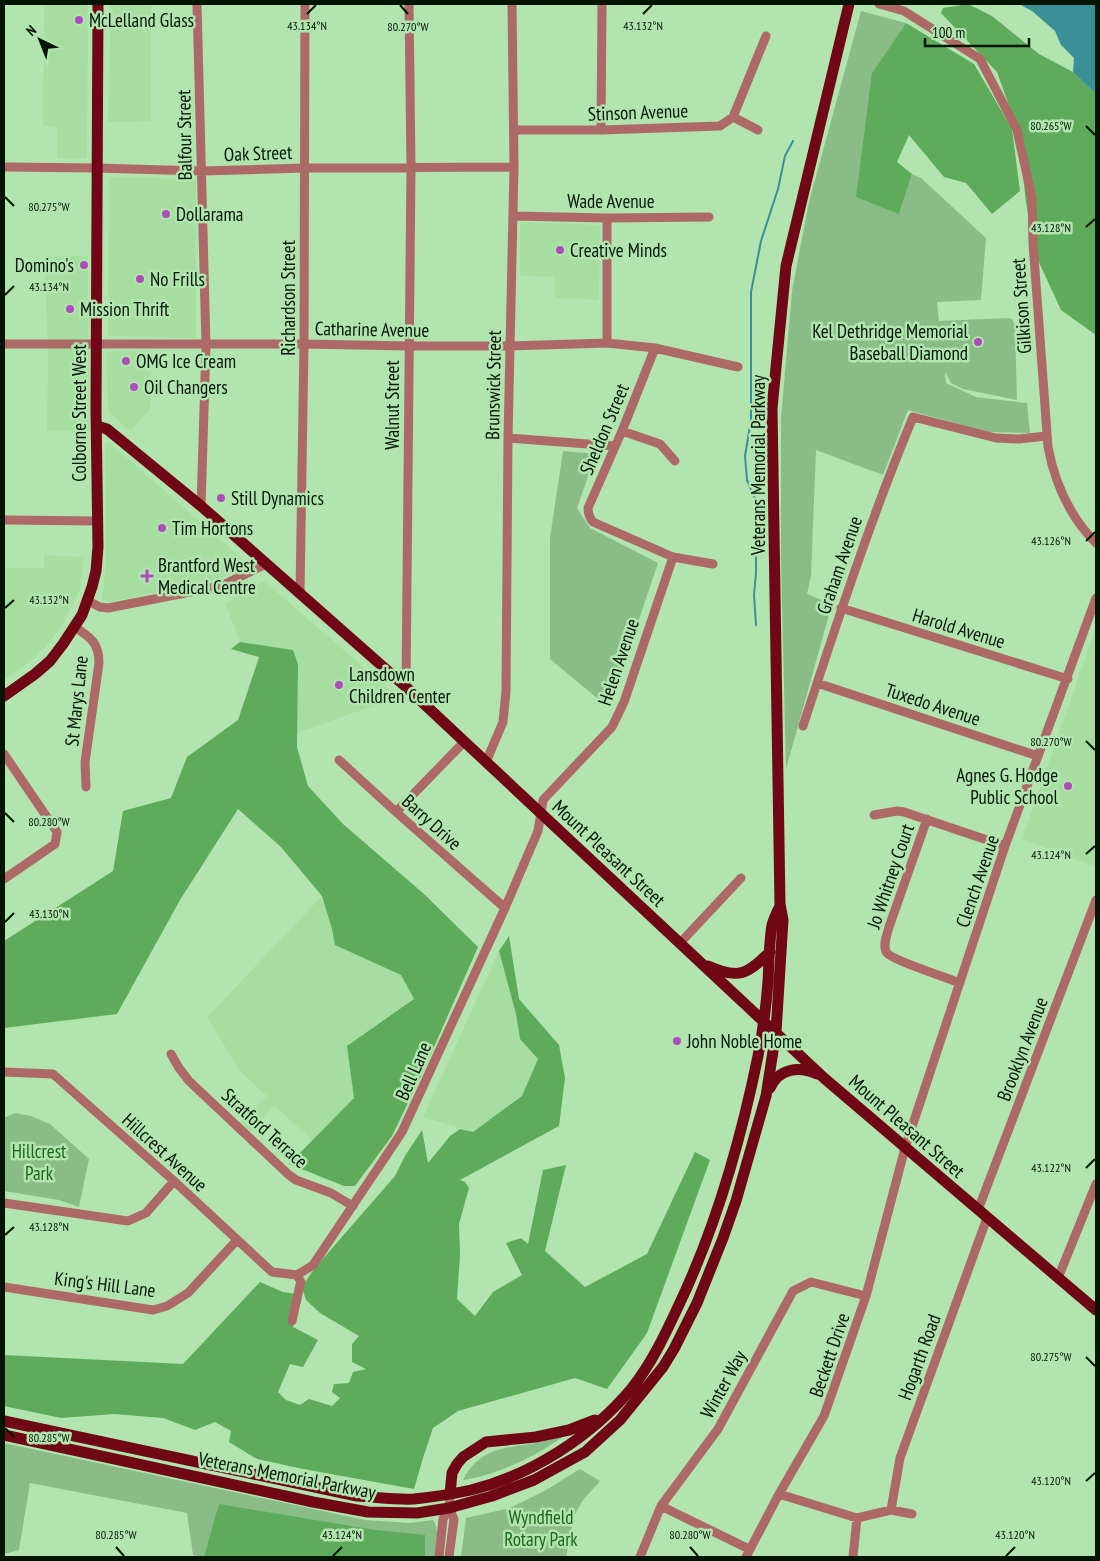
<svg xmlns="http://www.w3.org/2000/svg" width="1100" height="1561" font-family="'PT Sans Narrow',sans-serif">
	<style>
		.built { fill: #a6dea2 }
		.green { fill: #8abc87 }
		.forest { fill: #5eab5c }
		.water { fill: #3b9098 }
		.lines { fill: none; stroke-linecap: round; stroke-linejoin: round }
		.stream { stroke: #3b9098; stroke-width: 2 }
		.minor { stroke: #ad6965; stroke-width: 9 }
		.major { stroke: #6f0714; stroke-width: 11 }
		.ticks { fill: none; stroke: #041504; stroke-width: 2 }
		.poi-dot { fill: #ac4eb8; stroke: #b2e4af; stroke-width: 2 }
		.labels { text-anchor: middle; stroke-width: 5; stroke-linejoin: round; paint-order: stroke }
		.poi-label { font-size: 19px; fill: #041504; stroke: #b2e4af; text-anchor: start }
		.street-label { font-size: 19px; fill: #041504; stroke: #b2e4af }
		.park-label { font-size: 19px; fill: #1a671b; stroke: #b2e4af }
		.ticks-label { font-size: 12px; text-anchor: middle; fill: #041504; stroke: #b2e4af; stroke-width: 5; stroke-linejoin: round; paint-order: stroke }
	</style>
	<rect width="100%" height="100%" fill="#b2e4af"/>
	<!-- built -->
	<path class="built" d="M44 4H88L87 158H57V126H43Z
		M111 4H151V121L108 122Z
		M109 177 196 179V335L193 338 108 336Z
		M520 222 600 225 599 300 555 298V277L520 276Z
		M88 256 89 431 47 430 48 354 45 257Z
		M110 351H152L150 408 131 432 108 411 107 355Z
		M105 443H110L247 563 244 567 217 580 109 602 102 599 106 565Z
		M44 555 84 557 80 590 63 623 45 648 23 667 4 680V568H44Z
		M264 581 398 697 297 733 298 664 293 650 240 642 225 603Z
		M1096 627V867L1022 839Z
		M322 896 332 929 335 945 401 975 414 1000 347 1046 354 1098 313 1141 274 1105 250 1132 240 1123 267 1096 240 1071 207 1017Z
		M499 951 516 1014 520 1039 538 1059 522 1096 473 1132 423 1117Z"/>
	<!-- green -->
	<path class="green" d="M861 11 906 23 872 73 899 214 912 174 921 178 986 238 981 300 937 302 939 321 1009 318 1012 319 1015 325 1017 400 963 389 951 383 945 372 946 383 976 397 1027 403 1030 433 988 432 908 410 883 475 816 450 811 576 807 594 832 604 786 769 781 560V418L792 291 809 202Z
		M563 451 596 454 577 508 590 528 658 563 609 708 550 659V538Z
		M15 1113 31 1116 50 1124 89 1159 79 1207 59 1200 4 1191V1118Z
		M565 1435C540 1455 494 1476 463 1480 478 1451 500 1448 531 1444 542 1442 554 1439 565 1435Z
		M4 1443 365 1520 410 1523 433 1520C440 1531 437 1545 435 1557H202L193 1555 187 1513 30 1483 19 1550 4 1554Z
		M580 1469 600 1481 583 1500 574 1516 566 1557H461L466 1518 510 1508 546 1490Z"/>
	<!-- forest -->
	<path class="forest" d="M968 4 992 16 1039 54 1073 72 1096 94V335L1061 310 1037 258 1026 203 1021 157 1011 111 997 72 941 13 943 8Z
		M906 23 974 64 1012 129 1020 191 992 214 966 183 944 177 909 135 897 162 912 174 899 214 856 197 872 73Z
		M240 642 293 650 298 664 297 747 308 786 343 824 424 894 478 947 423 1072 392 1136 355 1186H344L289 1164 354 1098 347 1046 414 999 401 975 335 945 332 929 322 896 281 847 238 809 180 900 117 1014 4 1028V941L113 871 123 811 171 798 187 757 238 720 259 657 231 649Z
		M509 936 519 999 559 1045 565 1078 559 1126 460 1180 465 1182 469 1188 459 1224 460 1255 457 1299 475 1316 493 1292 522 1275 506 1243 521 1238 528 1244 543 1170 566 1165 545 1251 585 1287 647 1254 695 1152 710 1160 647 1333 607 1389 575 1378 458 1411 433 1428 423 1458 414 1489 303 1469 257 1459 229 1442 231 1431 215 1422 195 1430 163 1418 114 1414 61 1418 4 1406V1355L183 1364 260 1282 283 1292 297 1294 293 1327 318 1340 303 1367 290 1364 278 1392 286 1400 300 1405 309 1399 332 1406 340 1398 332 1392 334 1384 349 1383 353 1372 366 1369 352 1362V1344L359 1336 320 1313 306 1300 302 1287 314 1269 395 1176 405 1156 422 1130 428 1163 450 1136 460 1129 473 1132 522 1096 538 1059 520 1039 516 1014 499 951Z
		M219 1504 375 1530 425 1535V1557H204Z"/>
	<!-- water -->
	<path class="water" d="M1016 4H1096V94L1073 72 1074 58 1061 45 1055 31 1032 11 1021 5Z"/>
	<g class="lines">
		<!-- stream -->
		<path class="stream" d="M756 625 754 595 756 573V539L760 517 759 507 747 480 745 456 751 420V292L761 241 778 189 785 156 793 141"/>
		<!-- minor -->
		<path class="minor" d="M197 4 206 345 201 506
			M879 4 904 11 980 59 1017 130 1032 198 1033 243 1048 447C1055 484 1069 516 1096 543
			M733 117 766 36
			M514 130H601L720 126 733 117 758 130
			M601 130 602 4
			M4 167 96 168 201 171 305 168 514 167
			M513 216 607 218 709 217
			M607 218V343
			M4 344H304L409 346H509L607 343 655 348 738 367
			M655 348 622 431 588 508C588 514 589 517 593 522L673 557 713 564
			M622 431 660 444 675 461
			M508 438 614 446
			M4 520 97 521
			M300 593 304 344 305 4
			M88 601 100 607 108 608 211 588 225 584 266 564
			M841 608 1068 679
			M75 627C91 638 99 643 99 663L85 762 86 787
			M817 683 1038 756
			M406 687 411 167 409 4
			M803 726C837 622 871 518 913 417L996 438 1019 439 1046 436
			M4 754 57 832 55 844 4 879
			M339 760 396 812 505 908
			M486 762 503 722 506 691 508 438 514 167 512 4
			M396 812 464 742
			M874 815 897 811 904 812 1005 846
			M927 819 889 927C887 935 882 946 887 953 892 960 948 978 960 983
			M680 943 741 878
			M171 1054 179 1068 189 1081 289 1175 296 1180 331 1193 353 1206
			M4 1072 53 1074 174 1181 272 1272 297 1275
			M4 1203 128 1221 146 1213 174 1181
			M978 1210 1096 900
			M297 1275 313 1265 402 1132 505 908 538 831 543 800 612 727 624 702 673 557
			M1058 1278 1096 1184
			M4 1287 153 1310 167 1306 188 1293 237 1240
			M292 1321 300 1285 301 1282 297 1275
			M779 1494 857 1518 891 1510 912 1514
			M661 1506 749 1549
			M891 1510 900 1458 987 1218
			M439 1557 443 1519 449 1508 450 1494
			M449 1557 454 1519 449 1508
			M640 1557 661 1506 718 1429 793 1291 811 1282 866 1296
			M746 1557 779 1494 824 1416 866 1296 905 1148 1005 846 1096 598
			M853 1557 857 1518"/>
		<!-- major -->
		<path class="major" d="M97 426 107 429 201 506 406 687 824 1078 1096 1310
			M4 696 35 674 50 661 63 644 82 615 92 587 96 571 98 547 96 411 98 4
			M708 966C739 980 747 974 770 952
			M770 1088C779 1068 799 1066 817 1074
			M4 1421 357 1496C376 1497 396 1500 414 1499 433 1497 453 1494 471 1490 532 1475 592 1436 632 1388 651 1364 664 1337 677 1309 716 1228 740 1144 758 1056 763 1031 766 1007 768 982 769 964 769 942 772 925 774 918 777 912 780 906
			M4 1435 313 1502 368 1512 417 1513 449 1508 492 1496 534 1480 585 1452 620 1420 663 1367 674 1349 697 1303 723 1238 736 1201 766 1096 776 1032 783 920 780 904 772 408 786 266 849 4
			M450 1494 452 1473 457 1464 463 1457 486 1442 536 1437 569 1430 595 1420"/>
	</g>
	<!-- ticks -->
	<path class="ticks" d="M400 5 408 14M307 14 316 5M643 14 652 5M1086 126 1095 135M5 197 14 206M1086 227 1095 219M5 295 14 286M1086 541 1095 532M5 608 14 600M1086 741 1095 750M5 813 14 822M1086 854 1095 846M5 922 14 913M1086 1168 1095 1159M5 1235 14 1227M1086 1357 1095 1366M5 1428 14 1437M1086 1481 1095 1473M116 1547 124 1556M690 1547 698 1556M333 1556 342 1547M1006 1556 1015 1547"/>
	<!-- markers -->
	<g class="poi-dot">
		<circle cx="79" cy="20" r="5"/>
		<circle cx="166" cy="214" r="5"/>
		<circle cx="560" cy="250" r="5"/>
		<circle cx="84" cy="265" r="5"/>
		<circle cx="140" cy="279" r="5"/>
		<circle cx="70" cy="309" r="5"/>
		<circle cx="978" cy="342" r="5"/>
		<circle cx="126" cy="361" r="5"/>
		<circle cx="134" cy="387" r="5"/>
		<circle cx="221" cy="498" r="5"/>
		<circle cx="162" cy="528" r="5"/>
		<path d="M144.5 568.5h5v5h5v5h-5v5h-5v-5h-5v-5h5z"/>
		<circle cx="339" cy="685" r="5"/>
		<circle cx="1068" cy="786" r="5"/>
		<circle cx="677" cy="1041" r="5"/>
	</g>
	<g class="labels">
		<!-- poi labels -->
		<g class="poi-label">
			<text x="89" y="27">McLelland Glass</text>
			<text x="176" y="221">Dollarama</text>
			<text x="570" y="257">Creative Minds</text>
			<text x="74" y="272" text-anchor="end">Domino's</text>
			<text x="150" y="286">No Frills</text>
			<text x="80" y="316">Mission Thrift</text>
			<text x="968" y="338" text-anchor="end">Kel Dethridge Memorial<tspan x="968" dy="22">Baseball Diamond</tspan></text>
			<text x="136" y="368">OMG Ice Cream</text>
			<text x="144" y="394">Oil Changers</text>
			<text x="231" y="505">Still Dynamics</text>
			<text x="172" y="535">Tim Hortons</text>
			<text x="158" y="572">Brantford West<tspan x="158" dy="22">Medical Centre</tspan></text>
			<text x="349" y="681">Lansdown<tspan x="349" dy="22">Children Center</tspan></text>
			<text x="1058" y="782" text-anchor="end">Agnes G. Hodge<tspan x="1058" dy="22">Public School</tspan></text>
			<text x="687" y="1048">John Noble Home</text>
		</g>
		<!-- street labels -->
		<g class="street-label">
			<text transform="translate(638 112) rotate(-2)" y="7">Stinson Avenue</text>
			<text transform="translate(184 135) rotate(-91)" y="7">Balfour Street</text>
			<text transform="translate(258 153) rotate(-2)" y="7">Oak Street</text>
			<text x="611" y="208">Wade Avenue</text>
			<text transform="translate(288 298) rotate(-90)" y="7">Richardson Street</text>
			<text transform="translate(1021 306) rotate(-94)" y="7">Gilkison Street</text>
			<text transform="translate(372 329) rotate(1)" y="7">Catharine Avenue</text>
			<text transform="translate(493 385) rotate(-89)" y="7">Brunswick Street</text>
			<text transform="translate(392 405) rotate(-90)" y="7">Walnut Street</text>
			<text transform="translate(79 413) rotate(-90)" y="7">Colborne Street West</text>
			<text transform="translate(604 429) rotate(-67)" y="7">Sheldon Street</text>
			<text transform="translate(758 465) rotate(-90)" y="7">Veterans Memorial Parkway</text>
			<text transform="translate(839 565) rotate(-71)" y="7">Graham Avenue</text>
			<text transform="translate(959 628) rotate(17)" y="7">Harold Avenue</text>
			<text transform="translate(618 662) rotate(-71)" y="7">Helen Avenue</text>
			<text transform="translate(76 701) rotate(-84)" y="7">St Marys Lane</text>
			<text transform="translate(933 704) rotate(18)" y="7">Tuxedo Avenue</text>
			<text transform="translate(432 822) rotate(42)" y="7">Barry Drive</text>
			<text transform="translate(609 853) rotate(43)" y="7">Mount Pleasant Street</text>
			<text transform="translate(890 876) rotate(-71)" y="7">Jo Whitney Court</text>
			<text transform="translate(977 881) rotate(-71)" y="7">Clench Avenue</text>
			<text transform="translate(1022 1049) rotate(-69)" y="7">Brooklyn Avenue</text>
			<text transform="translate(413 1071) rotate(-66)" y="7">Bell Lane</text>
			<text transform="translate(907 1126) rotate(41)" y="7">Mount Pleasant Street</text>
			<text transform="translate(265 1128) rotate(42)" y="7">Stratford Terrace</text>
			<text transform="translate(165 1152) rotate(42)" y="7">Hillcrest Avenue</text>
			<text transform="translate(105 1284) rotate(7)" y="7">King's Hill Lane</text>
			<text transform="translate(829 1355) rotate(-71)" y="7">Beckett Drive</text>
			<text transform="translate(919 1357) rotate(-70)" y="7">Hogarth Road</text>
			<text transform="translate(723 1384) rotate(-61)" y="7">Winter Way</text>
			<text transform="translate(287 1475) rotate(11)" y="7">Veterans Memorial Parkway</text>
		</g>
		<!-- park labels -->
		<g class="park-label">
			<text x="39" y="1158">Hillcrest<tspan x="39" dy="22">Park</tspan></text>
			<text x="541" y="1524">Wyndfield<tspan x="541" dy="22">Rotary Park</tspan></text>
		</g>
	</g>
	<g class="ticks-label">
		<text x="307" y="30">43.134°N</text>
		<text x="643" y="30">43.132°N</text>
		<text x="408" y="31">80.270°W</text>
		<text x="1051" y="130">80.265°W</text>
		<text x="49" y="211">80.275°W</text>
		<text x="1051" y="232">43.128°N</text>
		<text x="49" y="291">43.134°N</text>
		<text x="1051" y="545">43.126°N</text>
		<text x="49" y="604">43.132°N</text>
		<text x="1051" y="746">80.270°W</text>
		<text x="49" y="826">80.280°W</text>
		<text x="1051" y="859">43.124°N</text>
		<text x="49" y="918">43.130°N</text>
		<text x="1051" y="1172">43.122°N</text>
		<text x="49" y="1231">43.128°N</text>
		<text x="1051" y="1361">80.275°W</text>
		<text x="49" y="1442">80.285°W</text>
		<text x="1051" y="1485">43.120°N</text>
		<text x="116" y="1539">80.285°W</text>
		<text x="690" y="1539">80.280°W</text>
		<text x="342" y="1539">43.124°N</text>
		<text x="1015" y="1539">43.120°N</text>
	</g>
	<!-- border -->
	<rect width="1100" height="1561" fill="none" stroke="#041504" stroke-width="10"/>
	<!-- north arrow -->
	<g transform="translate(40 40) rotate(317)" stroke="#b2e4af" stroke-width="4" paint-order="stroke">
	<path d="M0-4L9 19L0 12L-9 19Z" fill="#041504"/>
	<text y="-8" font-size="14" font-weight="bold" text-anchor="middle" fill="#041504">N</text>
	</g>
	<!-- scale -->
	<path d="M925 38v8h104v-8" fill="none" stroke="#041504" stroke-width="2.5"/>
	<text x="932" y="38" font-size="15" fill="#041504" stroke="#b2e4af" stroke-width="4" paint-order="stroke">100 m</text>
</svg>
